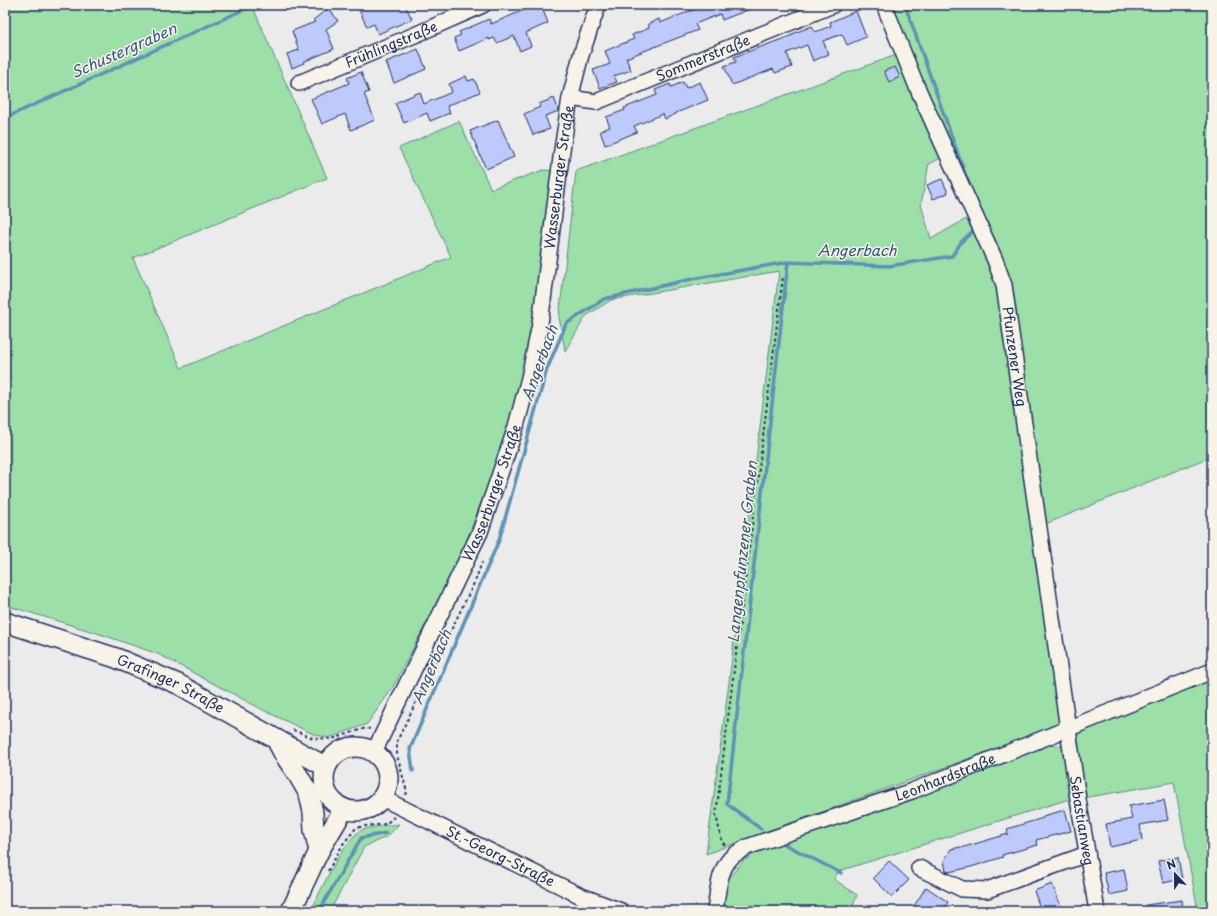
<svg xmlns="http://www.w3.org/2000/svg" width="1217" height="916" font-family="'Playpen Sans',sans-serif">
	<style>
		.green { fill: #9ddfa9; stroke: #5c8784 }
		.lines { fill: none; stroke-linecap: round; stroke-linejoin: round }
		.stream { stroke: #5e91b4; stroke-width: 3.5 }
		.building { fill: #becafb; stroke: #1b2f5e }
		.minor-casing { stroke: #1b2f5e; stroke-width: 18 }
		.major-casing { stroke: #1b2f5e; stroke-width: 22 }
		.path { stroke: #1b2f5e; stroke-width: 2; stroke-dasharray: 3 3; stroke-linecap: butt }
		.minor { stroke: #f7f3e8; stroke-width: 15 }
		.major { stroke: #f7f3e8; stroke-width: 19 }
		.labels { text-anchor: middle; stroke-width: 3; stroke-linejoin: round; paint-order: stroke }
		.street-label { font-size: 14px; fill: #1b2f5e; stroke: #f7f3e8 }
		.water-label { font-size: 15px; font-style: italic; fill: #375882; stroke: #f7f3e8 }
	</style>
	<rect width="100%" height="100%" fill="#ecebec"/>
	<filter id="ink" filterUnits="userSpaceOnUse"><feTurbulence type="fractalNoise" baseFrequency=".025" numOctaves="2"/><feDisplacementMap in="SourceGraphic" scale="8" xChannelSelector="R" yChannelSelector="G"/><feConvolveMatrix kernelMatrix="1 2 1 2 8 2 1 2 1" color-interpolation-filters="sRGB"/></filter>
	<g filter="url(#ink)">
		<!-- green -->
		<path class="green" d="M5 5H252L327 178 133 258 181 368 451 257 399 148 459 121 491 189 543 170 554 171 541 272 523 373 502 447 460 558 392 689 367 724 329 738 313 734 265 711 158 654 97 633 5 605Z
			M889 5H1212V456L1043 525 1010 308Z
			M899 54 943 157 929 164 921 204 931 239 966 219 992 264 999 285 1063 717 1056 725 1045 731 706 854 729 682 779 271 611 300 586 316 565 351 559 317 576 171Z
			M1212 678V911H1198L1174 782 1083 798 1074 741 1080 731Z
			M1048 744 1064 746 1075 800H1066L839 871 834 879 857 895 851 911H723L726 882 743 861 765 848Z
			M399 824 388 836 364 847 330 911H311C320 892 343 839 362 830 368 827 391 825 399 824Z"/>
		<g class="lines">
			<!-- stream -->
			<path class="stream" d="M905 5 970 188
				M5 118 254 5
				M413 771 410 749 499 540 547 369 566 324 604 299 692 279 788 262 889 266 952 256 962 241 974 230
				M761 829 727 804 788 262
				M784 844 841 873
				M319 911 361 838 386 833"/>
		</g>
		<!-- building -->
		<path class="building" d="M372 5H405L412 19 378 34 374 24 367 27 359 10Z
			M536 5H541L548 23 526 33 531 46 520 51 514 36 497 43 494 38 489 40V38L459 51 454 38 461 35 459 32 489 19 491 24Z
			M705 5 758 6 722 20 720 14 695 24 698 30 626 58 631 70 614 76 617 82 600 88 593 70 610 64 605 51 634 39 632 35 649 28 648 24 659 19 660 23Z
			M329 8 338 21 326 29 334 49 303 62 304 63 292 68 287 54 299 50 292 31 315 22 313 20Z
			M856 11 866 37 847 45 842 34 823 41 829 54 813 61 807 45 787 53 792 67 775 73 773 69 732 85 724 66 736 62 734 57 793 35 792 34 812 26 815 32 831 26 830 22Z
			M418 49 426 69 394 83 386 62Z
			M895 67 900 77 889 82 884 71Z
			M361 72 369 92 364 94 375 120 351 130 345 114 322 124 311 99 349 83 347 78Z
			M466 76 468 81 474 79 480 92 447 106 450 113 430 121 427 113 404 123 395 103 420 92 424 104 452 92 449 84Z
			M683 82 686 88 700 82 708 100 676 113V114L665 119 663 114 634 126 637 132 605 145 600 131 610 127 606 117 625 110 624 108 657 95 655 90 670 84 671 87Z
			M554 98 559 111 545 116 550 129 533 135 524 114 540 107 539 104Z
			M498 120 514 157 486 169 470 131Z
			M942 179 948 193 933 199 927 185Z
			M1164 800 1168 820 1140 825 1142 840 1110 847 1106 824 1132 819 1129 806Z
			M1065 810 1071 831 1036 840 1038 845 1002 855 1003 857 971 867 949 872 946 871 944 861 951 849 961 847V848L1008 834 1007 829 1043 818V816Z
			M1178 857 1182 879 1163 883 1158 861Z
			M889 861 909 880 892 897 873 878Z
			M1124 869 1128 891 1109 895 1104 873Z
			M1052 884 1063 911H1041L1034 891Z
			M926 887 948 902 942 911H911Z
			M1182 900 1183 911H1147L1146 905Z"/>
		<g class="lines">
			<defs>
				<g id="minor">
					<path id="s1" d="M884 5 917 87 995 260 1004 285 1078 799 1097 911"/>
					<path id="s2" d="M299 83 417 34 483 5"/>
					<path id="s3" d="M570 98 596 102 833 5"/>
					<path id="s4" d="M374 752 480 532 515 430 529 378 540 324 562 150 570 98 581 55 598 5"/>
					<path id="s5" d="M382 798 581 896 621 911"/>
					<path d="M919 868 962 889 987 890 1087 854"/>
					<path id="s6" d="M715 911C718 893 718 868 734 855 738 852 743 850 747 847L912 791 1212 671"/>
				</g>
				<g id="major">
					<path id="s7" d="M5 622 116 658 178 684 326 767"/>
					<path d="M276 739 285 756 298 775 309 794 313 812 314 830 319 851"/>
					<circle cx="356" cy="779" r="32"/>
					<path d="M291 911 319 851 344 809"/>
				</g>
			</defs>
			<!-- minor casing -->
			<use href="#minor" class="minor-casing"/>
			<!-- major casing -->
			<use href="#major" class="major-casing"/>
			<!-- path -->
			<path class="path" d="M293 730 313 738 332 739 366 728 370 729
				M406 795 407 792 397 755V741L476 579 482 562
				M725 845 722 842 716 815 783 276
				M328 871 343 844 356 828 365 826 386 824 394 817"/>
			<!-- minor -->
			<use href="#minor" class="minor"/>
			<!-- major -->
			<use href="#major" class="major"/>
		</g>
	</g>
	<g class="labels">
		<!-- street labels -->
		<g class="street-label">
			<text dy="5" stroke="none"><textPath href="#s2" startOffset="100">Frühlingstraße</textPath></text>
			<text dy="5" stroke="none"><textPath href="#s3" startOffset="142">Sommerstraße</textPath></text>
			<text dy="5" stroke="none"><textPath href="#s4" startOffset="609">Wasserburger Straße</textPath></text>
			<text dy="5" stroke="none"><textPath href="#s1" startOffset="377">Pfunzener Weg</textPath></text>
			<text dy="5" stroke="none"><textPath href="#s4" startOffset="285">Wasserburger Straße</textPath></text>
			<text dy="5" stroke="none"><textPath href="#s7" startOffset="177">Grafinger Straße</textPath></text>
			<text dy="5" stroke="none"><textPath href="#s6" startOffset="286">Leonhardstraße</textPath></text>
			<text dy="5" stroke="none"><textPath href="#s1" startOffset="846">Sebastianweg</textPath></text>
			<text dy="5" stroke="none"><textPath href="#s5" startOffset="132">St.-Georg-Straße</textPath></text>
		</g>
		<!-- water labels -->
		<g class="water-label">
			<text transform="translate(124 51) rotate(-24)" y="5">Schustergraben</text>
			<text x="857" y="256">Angerbach</text>
			<text transform="translate(540 363) rotate(-70)" y="5">Angerbach</text>
			<text transform="translate(743 552) rotate(-84)" y="5">Langenpfunzener Graben</text>
			<text transform="translate(432 667) rotate(-67)" y="5">Angerbach</text>
		</g>
	</g>
	<!-- margin -->
	<rect width="1217" height="916" fill="none" stroke="#f7f3e8" stroke-width="20"/>
	<rect x="10" y="10" width="1197" height="896" fill="none" stroke="#1b2f5e" stroke-width="1.5" filter="url(#ink)"/>
	<!-- north arrow -->
	<g transform="translate(1175 874) rotate(338)" stroke="#f7f3e8" stroke-width="3" paint-order="stroke">
	<path d="M0-3L7 15L0 10L-7 15Z" fill="#1b2f5e"/>
	<text y="-6" font-size="11" font-weight="bold" text-anchor="middle" fill="#1b2f5e">N</text>
	</g>
</svg>
